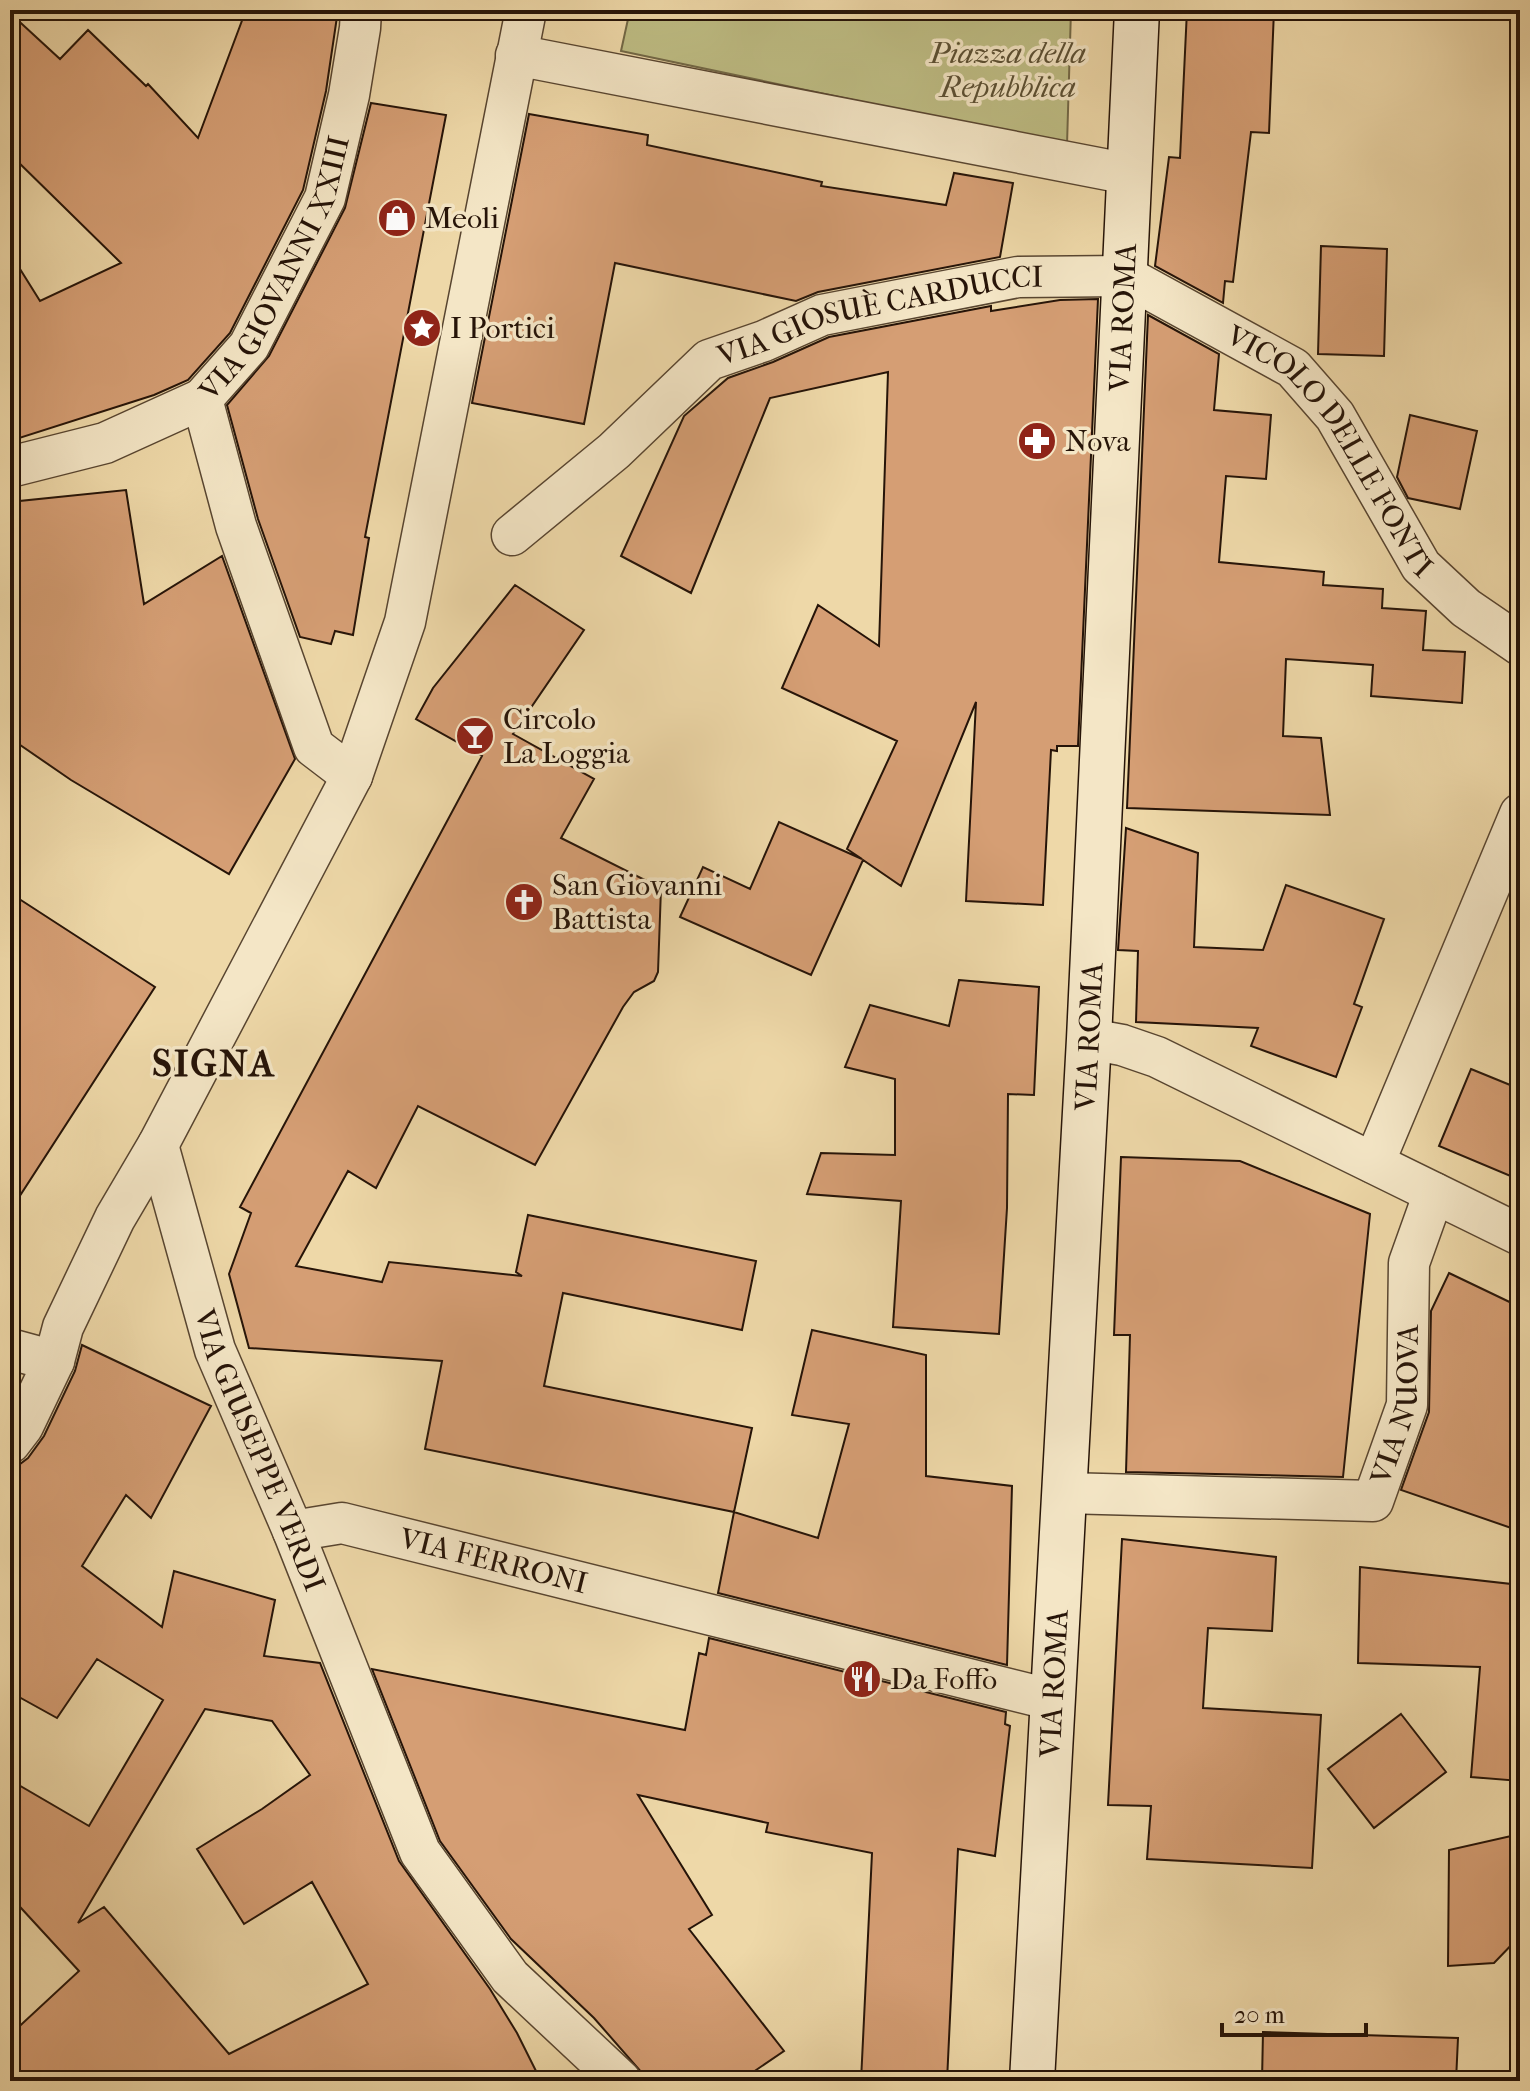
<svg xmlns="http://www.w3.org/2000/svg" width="1530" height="2091" font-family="'IM FELL French Canon',serif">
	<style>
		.green { fill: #bebd84; stroke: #726846; stroke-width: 2 }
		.building { fill: #d59e74; stroke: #261408; stroke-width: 2; fill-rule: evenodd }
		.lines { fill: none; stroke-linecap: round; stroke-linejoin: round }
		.street-casing { stroke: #584530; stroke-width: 43 }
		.secondary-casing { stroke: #261408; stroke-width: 47 }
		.street { stroke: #f4e6c6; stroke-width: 40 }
		.secondary { stroke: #f4e6c6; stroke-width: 44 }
		.labels { text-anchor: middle; stroke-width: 7; stroke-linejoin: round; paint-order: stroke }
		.park-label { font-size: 30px; font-style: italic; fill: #5b4f33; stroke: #f4e6c6 }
		.poi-label { font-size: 30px; fill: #261408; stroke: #f4e6c6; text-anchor: start }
		.street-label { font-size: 30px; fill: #261408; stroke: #f4e6c6 }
		.district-label { font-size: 38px; font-weight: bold; letter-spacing: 2px; fill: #261408; stroke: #f4e6c6 }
	</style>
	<rect width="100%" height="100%" fill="#eed8a8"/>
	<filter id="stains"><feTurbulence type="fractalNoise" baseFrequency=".0025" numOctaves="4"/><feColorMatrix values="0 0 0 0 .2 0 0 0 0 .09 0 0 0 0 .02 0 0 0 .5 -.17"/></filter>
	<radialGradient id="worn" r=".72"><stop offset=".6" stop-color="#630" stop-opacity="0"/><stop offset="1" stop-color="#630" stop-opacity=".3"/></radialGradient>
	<!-- green -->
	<path class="green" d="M630 10H1071L1067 145 621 51Z"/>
	<!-- building -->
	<path class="building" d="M246 10H338L326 91 303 190 230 333 188 380 154 395 10 441V253L40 301 121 263 10 154V13L60 59 88 30 146 86 148 84 198 138Z
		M1187 10H1274L1269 133 1251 132 1233 282 1225 281 1223 303 1155 266 1169 157 1180 158Z
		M371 103 446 115 365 537 369 538 353 635 335 631 331 644 300 637 258 519 227 405 269 356 345 208Z
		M529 114 648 135 647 145 822 182 821 186 946 205 954 173 1013 183 1000 257 818 292 796 301 615 263 584 424 472 403Z
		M1321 246 1387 249 1384 356 1318 354Z
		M1098 299 1078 746H1057V751L1051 750 1043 905 966 901 976 702 901 886 863 860 811 975 680 917 703 867 750 889 779 822 862 859 847 849 897 741 782 688 818 605 879 646 888 372 770 398 691 593 621 556 684 416 728 378 773 362 829 337 991 306V311L1060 300Z
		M1148 315 1219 354 1214 410 1271 415 1266 479 1226 476 1219 562 1324 572 1323 585 1383 589 1382 608 1426 611 1423 650 1465 652 1462 703 1371 696 1373 665 1286 659 1283 736 1321 738 1330 815 1127 808Z
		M1410 415 1477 431 1460 509 1408 498 1397 477Z
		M126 490 144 604 222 556 295 759 229 874 71 780 10 738V502Z
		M515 585 584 630 513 734 594 779 561 838 661 888 658 972 654 981 634 992 623 1007 535 1165 418 1106 376 1188 348 1171 296 1266 382 1282 389 1262 522 1276 516 1272 528 1215 756 1261 742 1330 563 1293 544 1386 752 1428 734 1512 425 1449 442 1361 249 1348 229 1274 251 1213 240 1207 482 756 416 719 433 688Z
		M1126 828 1198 853 1194 947 1263 950 1286 885 1384 919 1354 1004 1362 1007 1336 1077 1251 1046 1258 1028 1136 1022 1138 951 1118 950Z
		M10 893 155 987 10 1211Z
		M959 980 1039 987 1034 1095 1008 1094 1007 1208 999 1334 893 1327 901 1201 807 1194 821 1153 895 1155V1079L845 1067 870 1005 949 1026Z
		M1471 1069 1520 1089V1180L1439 1146Z
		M1121 1157 1240 1161 1370 1214 1343 1477 1126 1472 1130 1335H1114Z
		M1449 1273 1520 1307V1531L1401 1490 1429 1412 1431 1311Z
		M812 1330 926 1355V1476L1012 1486 1007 1665 718 1593 734 1512 818 1538 849 1424 792 1415Z
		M82 1345 211 1406 151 1518 126 1495 82 1566 162 1627 174 1571 275 1600 264 1656 320 1663 399 1861 490 1989 517 2033 541 2081H10V2035L79 1971 10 1896V1780L89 1826 163 1700 97 1659 57 1718 10 1692V1466L20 1464 28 1458 44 1436 75 1371ZM205 1709 272 1721 310 1775 262 1809 197 1849 244 1924 312 1882 368 1984 229 2054 104 1907 78 1923Z
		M1122 1539 1276 1557 1272 1631 1208 1628 1203 1708 1321 1715 1312 1868 1147 1859 1151 1806 1108 1805Z
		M1360 1567 1520 1585V1781L1471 1777 1480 1667 1358 1663Z
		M709 1638 1006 1712 1005 1724 1010 1726 995 1856 958 1849 947 2081H861L872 1853 766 1832 768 1823 638 1795 712 1915 689 1929 784 2051 740 2081H649L594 2018 511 1939 440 1841 372 1669 685 1730 699 1653 706 1655Z
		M1401 1714 1446 1772 1374 1828 1328 1769Z
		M1520 1834V1936L1494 1963 1448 1966 1449 1850Z
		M1263 2032 1458 2038 1456 2081H1262Z"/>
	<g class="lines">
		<defs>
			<g id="street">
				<path d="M516 55 1129 174"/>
				<path d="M10 467 105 443 202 399"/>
				<path id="s1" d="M512 535 614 451 709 360 764 341 822 315 1018 277 1125 276 1293 368 1335 416 1421 566 1466 608 1520 645"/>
				<path id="s2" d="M352 776 314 747 236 526 202 399 249 346 325 198 349 95 360 28 361 10"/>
				<path d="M1089 1039 1122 1045 1157 1057 1520 1235"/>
				<path id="s3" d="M158 1145 215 1350 293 1531 420 1852 510 1977 621 2081"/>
				<path d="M1374 1163 1520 814"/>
				<path d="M10 1349 54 1361"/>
				<path d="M10 1443 23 1426 54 1361 63 1327 115 1218 158 1145 352 776 405 622 526 10"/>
				<path id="s4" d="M1064 1493 1373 1501 1407 1405 1409 1263 1434 1193"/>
				<path id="s5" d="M293 1531 342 1523 1053 1700"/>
			</g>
			<g id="secondary">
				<path id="s6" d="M1032 2081 1089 1039 1137 10"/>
			</g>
		</defs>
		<!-- street casing -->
		<use href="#street" class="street-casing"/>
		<!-- secondary casing -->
		<use href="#secondary" class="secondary-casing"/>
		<!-- street -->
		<use href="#street" class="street"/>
		<!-- secondary -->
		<use href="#secondary" class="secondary"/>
	</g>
	<!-- icons -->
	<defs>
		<symbol id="shop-disc" viewBox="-11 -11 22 22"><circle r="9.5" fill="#8f2418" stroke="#f4e6c6"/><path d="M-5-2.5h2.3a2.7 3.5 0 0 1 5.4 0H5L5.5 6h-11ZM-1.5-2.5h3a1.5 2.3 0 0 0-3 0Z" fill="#fff"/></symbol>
		<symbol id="sight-disc" viewBox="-11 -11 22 22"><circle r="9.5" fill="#8f2418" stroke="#f4e6c6"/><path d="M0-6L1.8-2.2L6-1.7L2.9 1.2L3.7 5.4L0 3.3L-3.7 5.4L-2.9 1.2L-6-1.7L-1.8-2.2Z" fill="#fff"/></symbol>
		<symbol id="pharmacy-disc" viewBox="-11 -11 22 22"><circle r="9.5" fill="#8f2418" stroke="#f4e6c6"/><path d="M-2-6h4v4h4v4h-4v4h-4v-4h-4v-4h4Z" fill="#fff"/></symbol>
		<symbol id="bar-disc" viewBox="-11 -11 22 22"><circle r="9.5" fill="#8f2418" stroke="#f4e6c6"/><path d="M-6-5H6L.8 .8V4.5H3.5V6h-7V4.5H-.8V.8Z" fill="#fff"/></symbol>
		<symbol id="church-disc" viewBox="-11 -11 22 22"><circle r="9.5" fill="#8f2418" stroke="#f4e6c6"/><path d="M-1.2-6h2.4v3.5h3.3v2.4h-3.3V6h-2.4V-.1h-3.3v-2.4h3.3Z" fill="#fff"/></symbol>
		<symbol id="restaurant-disc" viewBox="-11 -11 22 22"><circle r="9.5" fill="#8f2418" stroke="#f4e6c6"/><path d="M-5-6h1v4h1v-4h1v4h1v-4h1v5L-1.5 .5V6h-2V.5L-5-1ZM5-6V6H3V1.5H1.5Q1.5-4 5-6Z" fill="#fff"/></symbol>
	</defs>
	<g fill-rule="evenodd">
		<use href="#shop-disc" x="375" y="196" width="44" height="44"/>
		<use href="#sight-disc" x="400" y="306" width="44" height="44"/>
		<use href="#pharmacy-disc" x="1015" y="419" width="44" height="44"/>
		<use href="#bar-disc" x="453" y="714" width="44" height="44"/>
		<use href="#church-disc" x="502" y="880" width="44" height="44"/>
		<use href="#restaurant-disc" x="840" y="1657" width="44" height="44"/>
	</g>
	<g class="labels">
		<!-- park labels -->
		<g class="park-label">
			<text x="1008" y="63">Piazza della<tspan x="1008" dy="34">Repubblica</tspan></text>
		</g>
		<!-- poi labels -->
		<g class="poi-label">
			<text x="425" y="228">Meoli</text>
			<text x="450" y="338">I Portici</text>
			<text x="1065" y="451">Nova</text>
			<text x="503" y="729">Circolo<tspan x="503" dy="34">La Loggia</tspan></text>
			<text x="552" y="895">San Giovanni<tspan x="552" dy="34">Battista</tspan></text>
			<text x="890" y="1689">Da Foffo</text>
		</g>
		<!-- street labels -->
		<g class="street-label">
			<text dy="10" stroke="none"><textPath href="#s2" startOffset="566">VIA GIOVANNI XXIII</textPath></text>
			<text dy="10" stroke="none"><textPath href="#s6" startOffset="1766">VIA ROMA</textPath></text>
			<text dy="10" stroke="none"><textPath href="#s1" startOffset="442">VIA GIOSUÈ CARDUCCI</textPath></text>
			<text dy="10" stroke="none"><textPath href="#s1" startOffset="970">VICOLO DELLE FONTI</textPath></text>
			<text dy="10" stroke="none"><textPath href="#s6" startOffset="1046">VIA ROMA</textPath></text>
			<text dy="10" stroke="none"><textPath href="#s4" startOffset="410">VIA NUOVA</textPath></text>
			<text dy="10" stroke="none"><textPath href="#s3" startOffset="322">VIA GIUSEPPE VERDI</textPath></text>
			<text dy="10" stroke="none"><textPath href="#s5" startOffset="206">VIA FERRONI</textPath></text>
			<text dy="10" stroke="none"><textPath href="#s6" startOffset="398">VIA ROMA</textPath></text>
		</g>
		<!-- district labels -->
		<g class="district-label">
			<text x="214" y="1076">SIGNA</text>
		</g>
	</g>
	<!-- margin -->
	<rect width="1530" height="2091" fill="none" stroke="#eed8a8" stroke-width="40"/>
	<rect x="12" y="12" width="1506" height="2067" fill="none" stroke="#261408" stroke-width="4"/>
	<rect x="20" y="20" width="1490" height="2051" fill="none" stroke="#261408" stroke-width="2"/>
	<!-- scale -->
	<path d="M1222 2023v12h144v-12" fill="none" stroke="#261408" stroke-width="4"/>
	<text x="1234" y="2023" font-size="24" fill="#261408" stroke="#f4e6c6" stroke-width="6" paint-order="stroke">20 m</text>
	<rect width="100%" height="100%" filter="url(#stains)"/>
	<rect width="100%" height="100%" fill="url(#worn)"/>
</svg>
